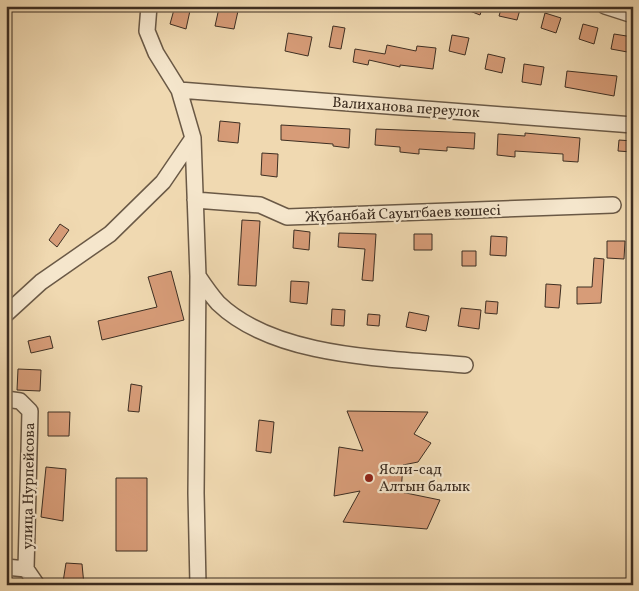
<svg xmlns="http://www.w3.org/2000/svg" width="639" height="591" font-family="Vollkorn,serif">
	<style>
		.building { fill: #d79c78; stroke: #3d2e22 }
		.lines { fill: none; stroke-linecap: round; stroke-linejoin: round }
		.minor-casing { stroke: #6a5946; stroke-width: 18 }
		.minor { stroke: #f5e6cc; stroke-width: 15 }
		.poi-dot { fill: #8f2418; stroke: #f5e6cc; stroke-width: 2 }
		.labels { text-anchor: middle; stroke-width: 4.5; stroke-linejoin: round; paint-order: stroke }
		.street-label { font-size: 15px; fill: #3d2e22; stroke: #f5e6cc }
		.poi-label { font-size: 15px; fill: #3d2e22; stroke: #f5e6cc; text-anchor: start }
	</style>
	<rect width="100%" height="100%" fill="#f0d9b1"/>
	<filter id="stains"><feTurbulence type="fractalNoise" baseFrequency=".004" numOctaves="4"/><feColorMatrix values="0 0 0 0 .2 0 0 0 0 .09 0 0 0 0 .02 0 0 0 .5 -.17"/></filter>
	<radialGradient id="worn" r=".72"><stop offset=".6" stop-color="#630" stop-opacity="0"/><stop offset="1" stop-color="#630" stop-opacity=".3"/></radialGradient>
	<!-- building -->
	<path class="building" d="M175 6H191L186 29 170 24Z
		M457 6H483L480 15Z
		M502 6H521L517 20 499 16Z
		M219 8 238 11 234 29 215 26Z
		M545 13 561 18 556 33 541 28Z
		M583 24 598 28 594 44 579 39Z
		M333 26 345 28 341 49 329 47Z
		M288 33 312 37 308 56 285 51Z
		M614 34 633 37V53L611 49Z
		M452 35 469 38 465 55 449 51Z
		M387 45 416 51 417 46 436 48 433 69 400 65V67L369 60 368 65 353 62 355 49 385 54Z
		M488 54 505 58 502 73 485 69Z
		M524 64 544 67 541 85 522 82Z
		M567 71 617 76 614 96 565 87Z
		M220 121 240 123 238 143 218 141Z
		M281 125 350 129 349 148 333 146V144L281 140Z
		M376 129 475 133 474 149 447 147V151L419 149V154L400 152V147L375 145Z
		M525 133 580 138 578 162 563 161V154L515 151V157L497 155 498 134 525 136Z
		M619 140 633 141V152L618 151Z
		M262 153 278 154 277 177 261 175Z
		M242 220 260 221 256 286 238 285Z
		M60 224 69 230 57 247 49 240Z
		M294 230 310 232 309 250 293 248Z
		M339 233 376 234 373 281 362 280 365 249 338 247Z
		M414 234H432V250H414Z
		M491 236 507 237 506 256 490 255Z
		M607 241H625L624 259 607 258Z
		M462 251H476V266H462Z
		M594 258 604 259 601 303 577 304V287H592Z
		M171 271 184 320 102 340 98 321 157 307 148 277Z
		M291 281 309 282 307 304 290 302Z
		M546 284 561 285 559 308 545 307Z
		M486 301 498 302 497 314 485 313Z
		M461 308 481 310 479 329 458 326Z
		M332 309 345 310 344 326 331 325Z
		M409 312 429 316 426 331 406 327Z
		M368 314 380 315 379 326 367 325Z
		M50 336 53 348 31 353 28 341Z
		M18 369 41 370 40 391 17 390Z
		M131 384 142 386 139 412 128 411Z
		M347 411 428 412 414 434 431 443 418 462 403 465 401 492 440 500 427 529 343 522 360 491 334 496 339 447 363 451Z
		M48 412H70L69 436H48Z
		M259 420 274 422 271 453 256 451Z
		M46 467 66 469 63 521 41 517Z
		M116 478H147V551H116Z
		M66 563 82 564 84 585 63 582Z"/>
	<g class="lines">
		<defs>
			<path id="minor" d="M149 6 147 31 156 53 179 90 193 138 198 276 196 493 198 585
				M605 6 633 15
				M179 90 633 125
				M195 200 260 205 287 217 613 205
				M198 276C204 285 211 295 218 303 276 359 389 358 465 365
				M6 314 41 282 110 234 163 182 193 138
				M6 399 20 401 30 411 26 569 37 585
				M6 567 26 569"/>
		</defs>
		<!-- minor casing -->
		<use href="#minor" class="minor-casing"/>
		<!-- minor -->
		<use href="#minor" class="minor"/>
	</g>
	<!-- markers -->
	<circle class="poi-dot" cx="369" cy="478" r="5"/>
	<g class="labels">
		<!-- street labels -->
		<g class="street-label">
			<text transform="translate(406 107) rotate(4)" y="5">Валиханова переулок</text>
			<text transform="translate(403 213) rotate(-2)" y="5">Жұбанбай Сауытбаев көшесі</text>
			<text transform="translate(28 486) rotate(-89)" y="5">улица Нурпейсова</text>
		</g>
		<!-- poi labels -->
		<g class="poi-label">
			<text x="379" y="474">Ясли-сад<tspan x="379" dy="17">Алтын балык</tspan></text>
		</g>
	</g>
	<!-- margin -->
	<rect width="639" height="591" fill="none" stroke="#f0d9b1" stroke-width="25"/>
	<rect x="8" y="8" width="624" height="576" fill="none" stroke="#3d2e22" stroke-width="2.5"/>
	<rect x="12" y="12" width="614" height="566" fill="none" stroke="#3d2e22"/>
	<rect width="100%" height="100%" filter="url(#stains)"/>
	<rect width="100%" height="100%" fill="url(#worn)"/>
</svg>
